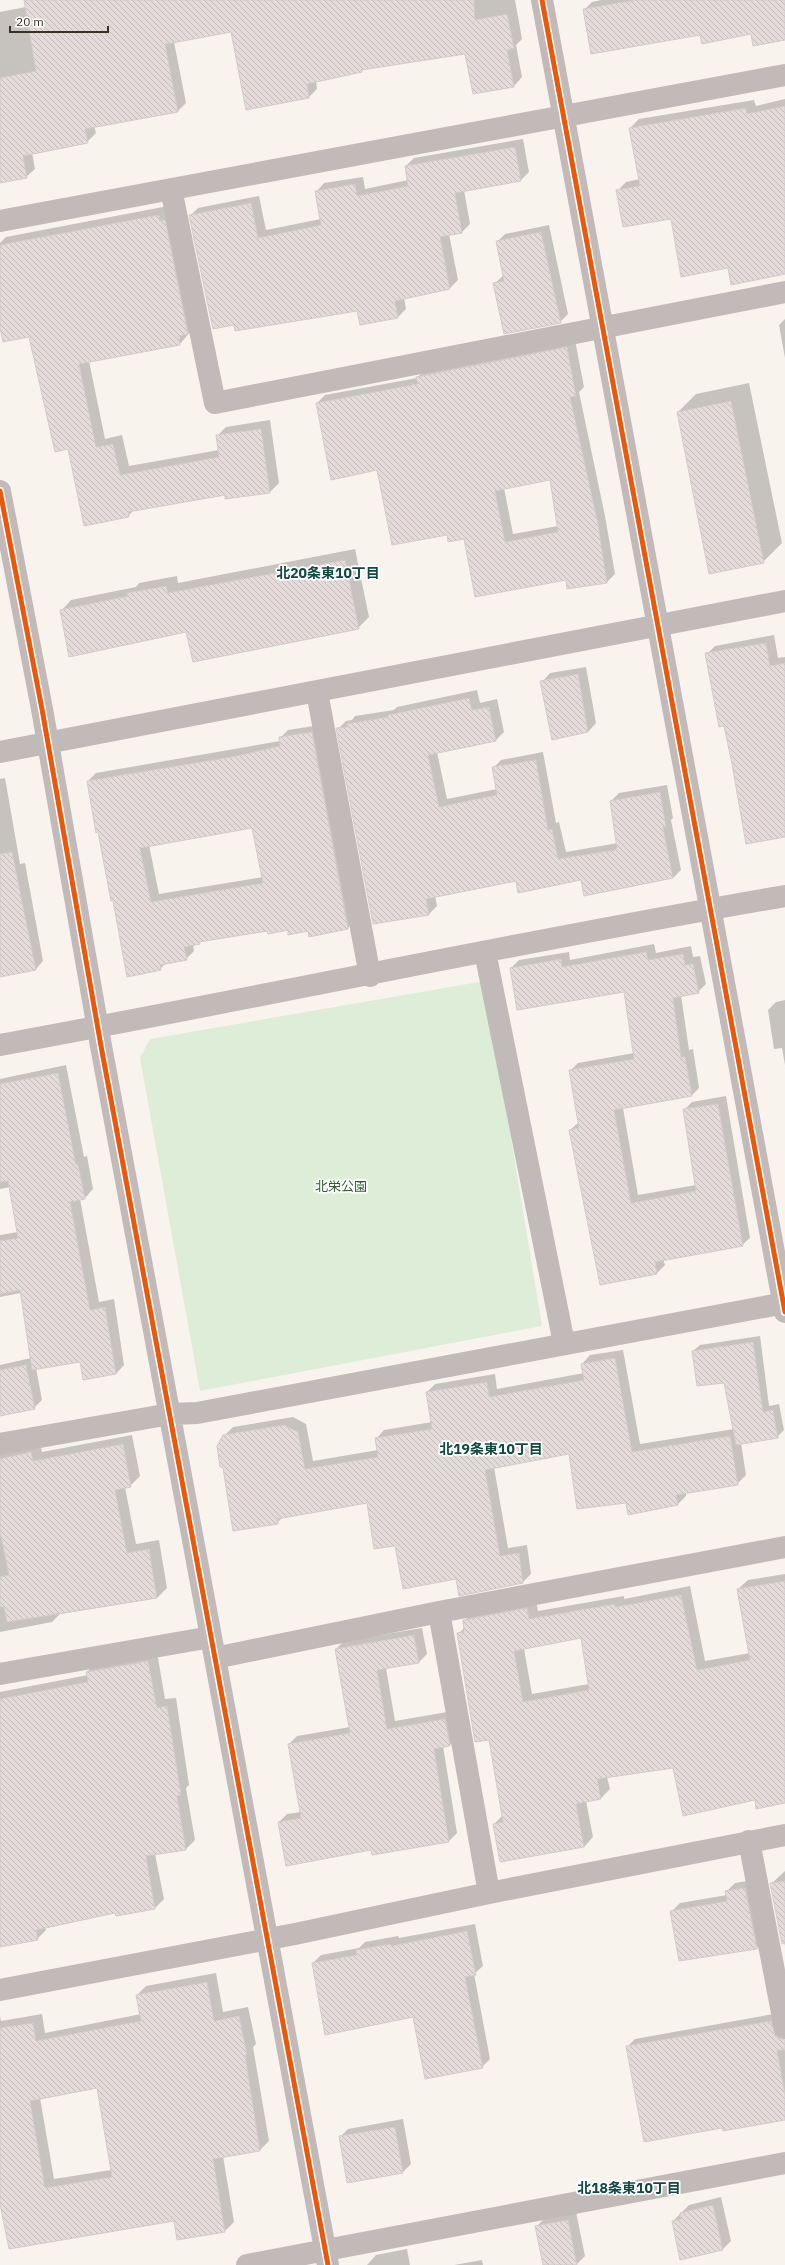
<svg xmlns="http://www.w3.org/2000/svg" width="785" height="2265" font-family="'IBM Plex Sans','Noto Sans JP',sans-serif">
	<style>
		.green { fill: #deedd8 }
		.shadow { fill: #0003; fill-rule: evenodd }
		.building { fill: url(#building-back-hatch); stroke: #d4cbcc; fill-rule: evenodd }
		.lines { fill: none; stroke-linecap: round; stroke-linejoin: round }
		.minor { stroke: #c1bab8; stroke-width: 22 }
		.cycleway-casing { stroke: #fff; stroke-width: 8 }
		.cycleway { stroke: #e8590c; stroke-width: 5 }
		.labels { text-anchor: middle; stroke-width: 3.5; stroke-linejoin: round; paint-order: stroke }
		.park-label { font-size: 13px; fill: #325d30; stroke: #fff }
		.neighbourhood-label { font-size: 14px; font-weight: bold; fill: #104a40; stroke: #fff }
	</style>
	<defs>
		<pattern id="building-back-hatch" width="6" height="6" patternUnits="userSpaceOnUse"><rect width="6" height="6" fill="#e3dad9"/><path d="M-1 5l2 2M0 0l6 6M5-1l2 2" fill="none" stroke="#c4bcba"/></pattern>
	</defs>
	<rect width="100%" height="100%" fill="#f8f3ed"/>
	<!-- green -->
	<path class="green" d="M485 981 542 1326 200 1391 140 1058 150 1039Z"/>
	<!-- shadow -->
	<path class="shadow" d="M25 0H515L522 39 516 45 522 77 514 86 466 53 364 69 361 72 316 81 317 89 309 97 231 31 174 42 186 103 178 111 94 126 96 133 87 142 32 153 35 169 26 177 0 182V12L26 7Z
		M601 0H785V39L751 33 701 34 584 10 592 2Z
		M785 99V237L729 267 672 218 617 191 626 182 640 179 630 128 639 119 754 100 756 106Z
		M523 139 529 172 520 181 464 190 470 224 462 232 449 234 458 280 450 288 404 298 406 309 398 317 358 310 235 324 190 216 198 208 259 196 266 230 321 219 316 192 324 183 363 177 365 189 408 180 406 166 414 158Z
		M168 206 197 324 179 345 89 361 105 439 122 435 129 466 219 450 217 436 226 427 270 420 279 483 270 492 226 498 225 493 134 510 128 516 69 448 30 336 0 323V243L6 237ZM178 331 180 339H178Z
		M549 225 568 314 560 322 494 284 504 275 497 242 505 234Z
		M785 319V358L779 325Z
		M575 340 584 387 579 392 605 516 615 574 607 582 567 579 465 538 448 533 378 469 317 403 325 395 417 378 425 369ZM550 479 558 526 513 534 504 488Z
		M749 383 782 543 763 562 678 412 696 394Z
		M355 549 369 617 358 628 187 631 61 611 71 600 136 587 139 583 177 576 178 583Z
		M774 635 778 658 785 657V836L733 764 707 654 715 646Z
		M586 667 596 723 588 732 552 738 542 682 550 673Z
		M477 690 480 703 497 699 504 732 496 740 437 752 447 799 497 789 493 768 501 760 543 752 556 823 559 822 566 852 618 843 611 801 619 793 667 785 673 818 671 820 681 870 673 878 516 879 435 896 437 906 429 914 386 922 338 729 346 721 352 720 355 716 394 710 397 707Z
		M320 725 356 920 348 928 310 936 308 930 288 929 202 940 193 944 194 951 186 959 166 963 160 969 114 900 88 781 96 773 280 741V738L288 730ZM253 827 263 877 159 894 149 845Z
		M5 778 20 864 25 863 43 961 36 969 0 976V779Z
		M654 944 656 953 691 946 693 957 700 956 706 984 698 992 681 995 689 1050 693 1049 699 1088 691 1096 623 1108 638 1195 696 1185 684 1110 692 1102 726 1096 750 1238 742 1245 663 1259 665 1265 657 1273 570 1130 579 1122 570 1071 578 1063 634 1053 624 991 511 968 519 960 569 952 570 960Z
		M785 1000V1065L782 1048 774 1049 768 1010 776 1002Z
		M66 1065 84 1157 87 1156 93 1189 85 1198 80 1199 99 1302 114 1299 124 1365 116 1374 81 1361 36 1368 42 1400 34 1408 0 1411V1365L31 1358 21 1293 0 1297V1235L18 1232 10 1187 0 1189V1079Z
		M760 1336 769 1406 779 1404 784 1430 777 1437 741 1443 746 1475 737 1484 686 1492V1496L678 1504 627 1501 570 1453 494 1467 508 1548 527 1545 531 1574 523 1582 457 1578 396 1545 368 1502 284 1516 277 1523 224 1436 233 1427 293 1417 306 1424 313 1461 378 1450 376 1439 384 1430 432 1422 427 1392 435 1384 495 1374 497 1389 584 1373 582 1364 590 1355 623 1350 640 1444 734 1429 725 1381 693 1351 700 1345Z
		M132 1435 140 1476 130 1486 125 1487 136 1544 159 1540 167 1588 157 1598 60 1614 52 1622 0 1632V1451L40 1443 42 1452Z
		M785 1574V1802L755 1799 674 1767 607 1777 610 1789 601 1798 586 1801 593 1837 584 1847 494 1824 503 1815 489 1739 458 1634 465 1627 464 1621 473 1612 536 1600 538 1611 624 1596V1599L690 1586 705 1661 750 1653 738 1589 748 1580ZM582 1637 589 1684 532 1694 524 1649Z
		M422 1628 427 1654 419 1662 386 1668 395 1721 453 1711 458 1737 450 1745 443 1746 457 1833 449 1841 373 1854 372 1848 279 1822 287 1814 301 1812 289 1744 297 1736 350 1727 336 1649 344 1641Z
		M157 1652 165 1699 176 1698 189 1785 186 1788 195 1840 186 1849 155 1854 164 1899 155 1908 116 1912 45 1927 46 1930 37 1939 0 1946V1692L88 1675 87 1672 96 1663Z
		M785 1871V1946L771 1884Z
		M753 1880 765 1940 757 1948 671 1912 680 1903 727 1895V1891L735 1883Z
		M475 1924 483 1966 474 1974 490 2059 482 2067 414 2016 313 1963 321 1955 359 1948 365 1942 398 1936 399 1938Z
		M216 1973 223 2012 248 2007 256 2044 253 2047 269 2141 260 2150 223 2156 234 2222 225 2231 175 2220 0 2199V2016L1 2021 42 2014 45 2033 141 2014 137 1995 146 1986ZM98 2087 111 2170 54 2179 40 2098Z
		M779 2013 785 2046V2119L723 2126 627 2047 635 2039Z
		M403 2119 411 2164 403 2172 348 2182 340 2137 348 2129Z
		M721 2197 731 2241 723 2249 673 2221 689 2205Z
		M576 2212 585 2256 576 2265H544L536 2227 545 2218Z
		M407 2249 410 2265H367L376 2255Z
		M482 2260 483 2265H454Z"/>
	<!-- building -->
	<path class="building" d="M24 0H474L475 20 507 14 514 48 507 50 514 87 473 94 465 54 361 70 362 72 307 84 309 98 246 110 231 32 172 43 165 44 178 112 85 129 88 143 23 156 27 178 0 183V78L36 71Z
		M636 0H785V40L753 46 751 34 702 44 700 35 591 54 583 9Z
		M785 106V274L731 285 728 268 681 277 671 219 623 227 616 190 640 186 629 128 746 108 747 114Z
		M515 147 521 181 455 193 462 233 440 237 450 289 395 301 398 318 360 325 357 311 235 331 234 325 213 329 189 215 251 203 258 238 321 225 315 191 355 184 357 196 408 186 405 166Z
		M159 215 160 221 165 220 188 334 178 336 180 345 79 364 96 447 113 444 120 475 219 457 216 435 261 429 270 493 225 499V495L128 512 129 517 84 526 68 449 55 452 29 337 3 342 0 328V245Z
		M541 232 561 323 504 334 493 283 504 281 496 241Z
		M567 347 576 396 570 397 598 524 607 583 567 589 566 580 475 597 464 539 448 542 447 535 392 545 377 470 331 480 316 403 418 384 416 377ZM550 480 558 532 505 542 495 491Z
		M731 401 764 563 709 574 677 412Z
		M345 560 359 629 193 662 186 632 69 657 60 610 128 596 127 593 166 586 168 593Z
		M766 643 770 666 785 663V837L746 844 732 764 724 726 719 727 705 653Z
		M578 674 588 732 552 740 540 681Z
		M469 698 472 710 489 707 496 741 428 755 439 807 497 795 492 767 536 760 548 830 552 829 558 859 615 850 617 848 610 801 660 792 666 827H663L673 878 584 896 581 880 518 893 516 881 426 899 429 915 373 924 336 728 347 727 346 724 388 717V715Z
		M312 732 348 929 309 937 308 931 288 935V930L268 934 267 931 199 942 200 944 184 947 187 960 160 965 161 970 127 977 113 901H111L98 832 96 833 87 781 237 756 280 746 279 737ZM252 828 263 883 151 902 140 848Z
		M12 852 36 970 0 977V854Z
		M646 952 648 960 683 954 685 965 693 964 699 993 673 998 681 1057H685L692 1096 614 1110 631 1203 696 1191 683 1109 718 1104 743 1246 655 1262 657 1274 600 1285 569 1130 579 1128 569 1070 634 1059 624 992 517 1010 510 968 561 959 562 967Z
		M58 1073 76 1165 78 1164 85 1199 70 1202 90 1310 105 1307 116 1374 83 1380 80 1362 32 1370 20 1290 0 1294V1241L18 1238 8 1181 0 1182V1084Z
		M753 1342 763 1412 773 1410 778 1438 736 1445 724 1383 697 1386 692 1351Z
		M615 1358 632 1452 730 1436 738 1485 676 1495 678 1505 628 1515 626 1503 577 1509 569 1454 485 1470 500 1556 519 1553 523 1583 459 1596 456 1579 403 1589 395 1546 374 1549 367 1503 277 1519 278 1524 233 1531 223 1468 220 1467 217 1446 223 1435 284 1425 298 1432 305 1469 378 1457 375 1438 432 1429 426 1392 487 1382 489 1397 584 1380 581 1364Z
		M26 1365 35 1409 0 1416V1370Z
		M123 1444 131 1487 115 1490 127 1553 149 1549 157 1598 7 1622 4 1607H0V1577L9 1575 0 1532V1459L31 1452 33 1461Z
		M785 1581V1803L756 1809 755 1800 683 1816 673 1768 597 1779 601 1799 576 1804 584 1847 500 1862 493 1824 503 1822 489 1740 475 1742 457 1633 464 1632 463 1620 527 1608 529 1619 615 1604V1607L681 1595 697 1670 750 1660 737 1589ZM581 1638 589 1690 523 1702 514 1651Z
		M414 1635 419 1663 377 1670 387 1729 445 1719 450 1746 434 1749 449 1842 372 1855 371 1850 286 1866 278 1822 301 1818 288 1744 350 1733 335 1649Z
		M148 1661 157 1708 167 1706 181 1795 177 1796 186 1850 146 1856 155 1909 116 1916 115 1913 36 1930 38 1940 0 1947V1699L88 1682 86 1672Z
		M785 1881V1943L782 1944 770 1883Z
		M745 1888 757 1949 679 1961 670 1911 727 1901 725 1891Z
		M467 1931 476 1975 465 1977 483 2068 425 2079 413 2017 325 2035 312 1963 357 1955 356 1950 390 1944 391 1946Z
		M207 1982 214 2021 239 2016 247 2054 245 2055 260 2151 213 2159 225 2232 177 2240 174 2221 9 2249 0 2204V2028L33 2023 36 2041 141 2021 136 1995ZM97 2088 112 2177 45 2188 30 2101Z
		M771 2021 775 2036 785 2040V2050H777L785 2095V2120L723 2131 722 2128 644 2142 626 2046Z
		M395 2127 403 2173 347 2183 339 2136Z
		M713 2205 723 2250 680 2260 672 2221 681 2219 680 2213Z
		M568 2220 577 2265H543L535 2226Z"/>
	<g class="lines">
		<!-- minor -->
		<path class="minor" d="M542 0 785 1312
			M171 189 215 403 785 292
			M0 221 785 75
			M0 491 42 709 101 1046 328 2265
			M317 692 370 976
			M0 752 785 601
			M485 952 564 1343
			M0 1045C262 997 523 941 785 896
			M0 1444 170 1414 197 1413 785 1303
			M439 1612 489 1893
			M215 1658 439 1612 785 1547
			M0 1674 211 1637
			M749 1841 785 2028
			M0 1990 295 1934 489 1893 785 1835
			M247 2265 785 2163"/>
		<defs>
			<path id="cycleway" d="M542 0 785 1312
				M0 491 42 709 101 1046 328 2265"/>
		</defs>
		<!-- cycleway casing -->
		<use href="#cycleway" class="cycleway-casing"/>
		<!-- cycleway -->
		<use href="#cycleway" class="cycleway"/>
	</g>
	<g class="labels">
		<!-- park labels -->
		<g class="park-label">
			<text x="341" y="1191">北栄公園</text>
		</g>
		<!-- neighbourhood labels -->
		<g class="neighbourhood-label">
			<text x="328" y="578">北20条東10丁目</text>
			<text x="491" y="1454">北19条東10丁目</text>
			<text x="629" y="2193">北18条東10丁目</text>
		</g>
	</g>
	<!-- scale -->
	<path d="M10 26v6h98v-6" fill="none" stroke="#393125" stroke-width="2"/>
	<text x="16" y="26" font-size="12" fill="#393125" stroke="#ffffff" stroke-width="3" paint-order="stroke">20 m</text>
</svg>
